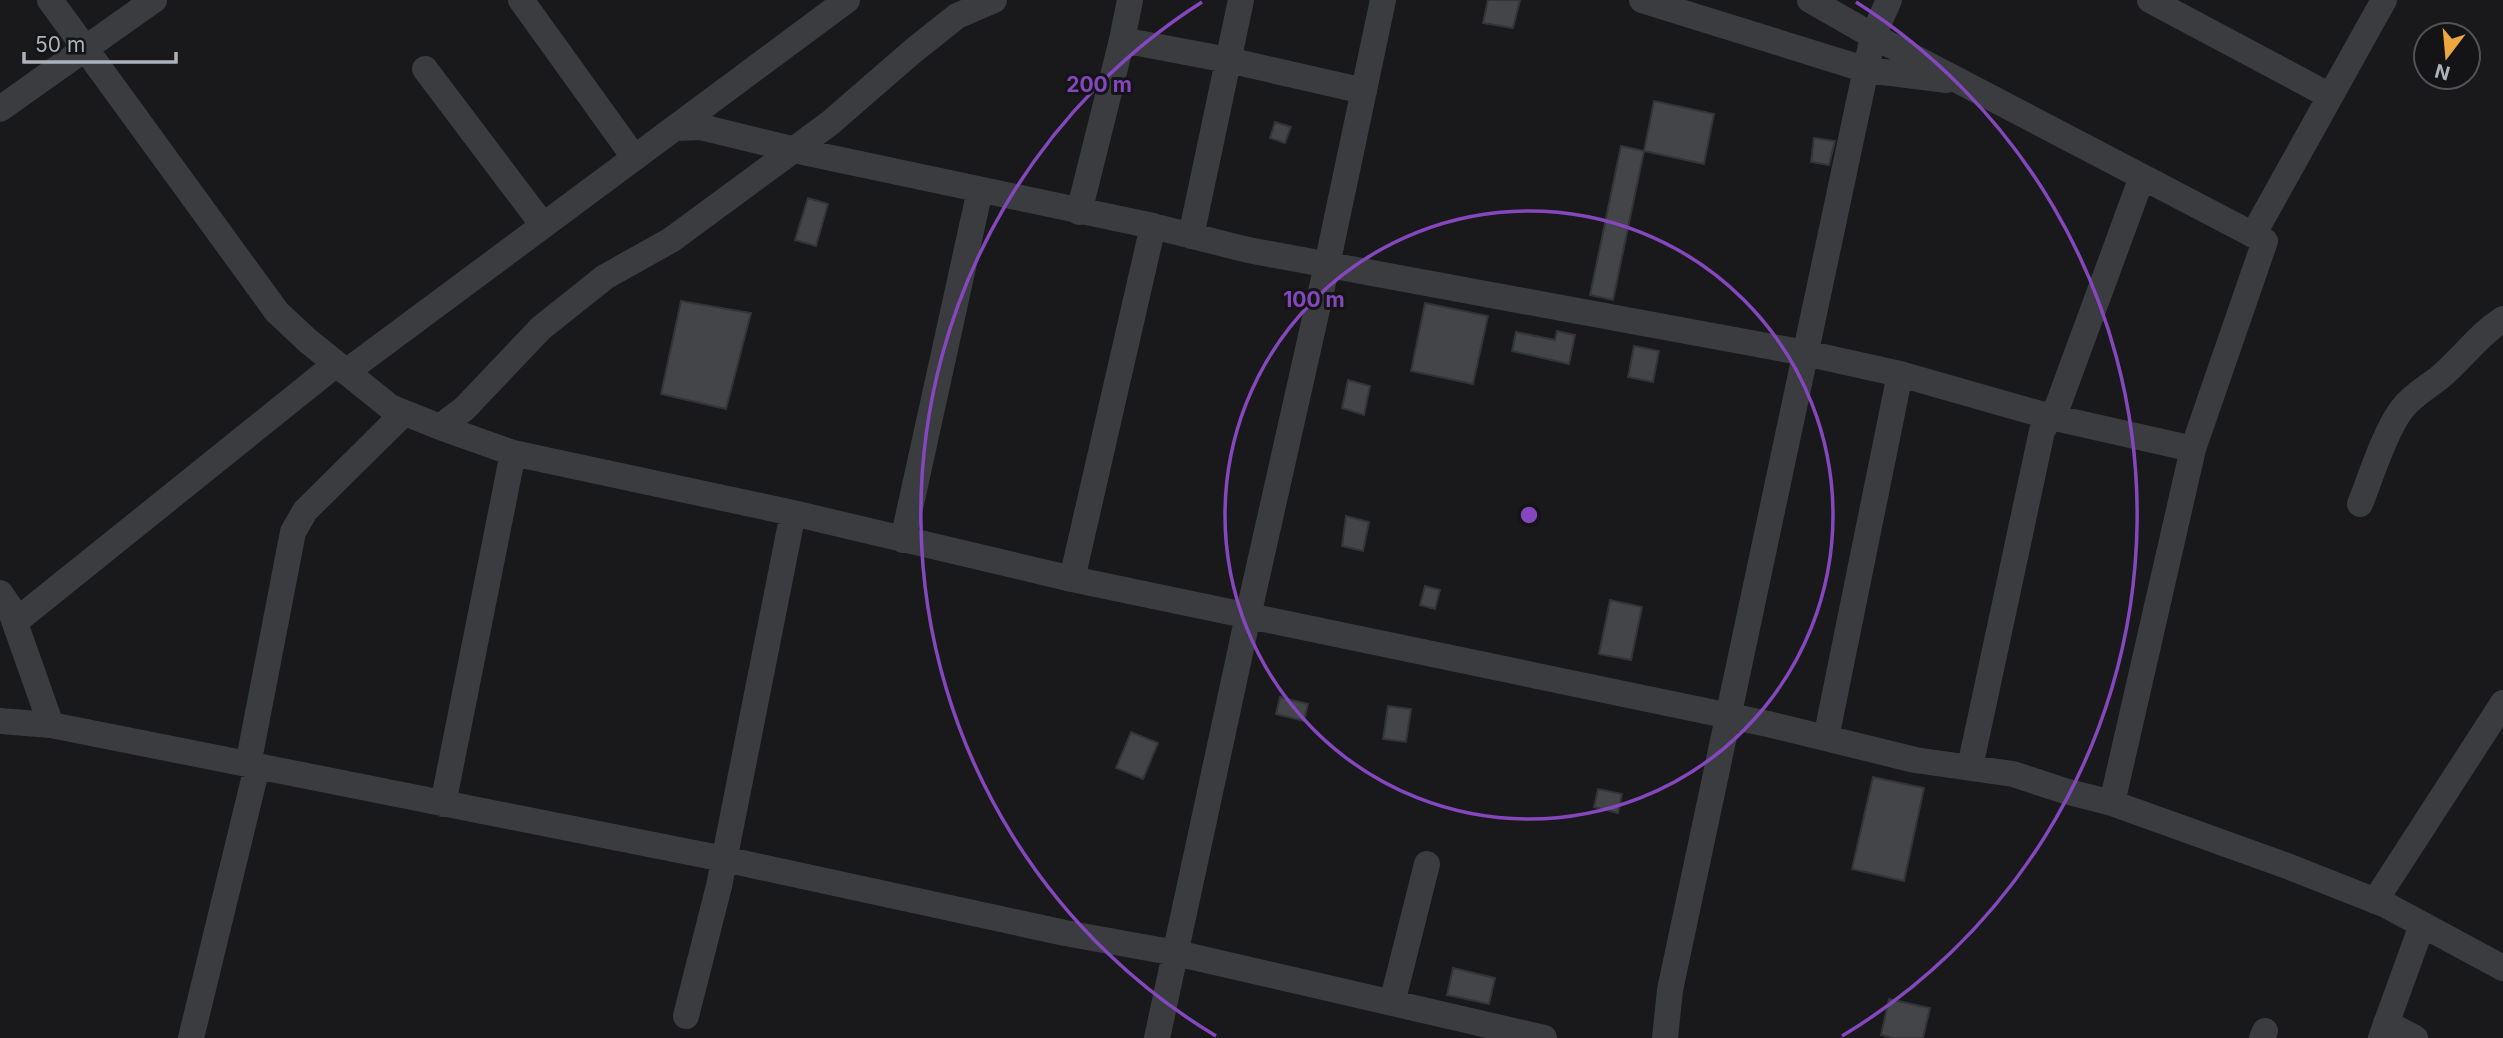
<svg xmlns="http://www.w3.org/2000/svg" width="2503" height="1038" font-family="Inter,sans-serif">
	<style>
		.building { fill: #434548; stroke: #333437; stroke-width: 2 }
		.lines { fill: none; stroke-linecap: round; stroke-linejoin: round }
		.minor { stroke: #3a3c40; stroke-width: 26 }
		.ring { fill: none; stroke: #8547be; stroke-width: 3.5 }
		.centre { fill: #8547be; stroke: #141416; stroke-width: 3.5 }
		.ring-label { font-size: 21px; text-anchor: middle; font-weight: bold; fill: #8547be; stroke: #141416; stroke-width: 6; stroke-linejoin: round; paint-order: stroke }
	</style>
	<rect width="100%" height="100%" fill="#19191b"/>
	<!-- building -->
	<path class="building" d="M1488 0H1520L1513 28 1483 23Z
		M1654 101 1714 114 1704 164 1644 151Z
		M1275 122 1291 127 1285 143 1270 138Z
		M1814 138 1835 141 1829 165 1811 162Z
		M1621 146 1644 151 1613 300 1590 295Z
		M808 198 828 204 816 246 795 240Z
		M681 301 751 313 726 409 661 394Z
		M1425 303 1488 316 1473 384 1411 371Z
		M1557 331 1575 335 1569 364 1512 351 1516 332 1555 340Z
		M1634 346 1659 351 1653 382 1628 377Z
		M1348 380 1370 386 1364 415 1342 408Z
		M1346 516 1369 522 1363 551 1342 546Z
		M1425 586 1440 590 1435 609 1420 605Z
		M1610 600 1642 607 1631 660 1599 654Z
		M1280 697 1308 704 1304 721 1276 714Z
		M1388 706 1411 709 1406 742 1383 739Z
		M1131 732 1158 743 1143 779 1116 768Z
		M1873 777 1924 788 1904 881 1852 869Z
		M1598 789 1622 794 1618 813 1594 807Z
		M1453 968 1495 978 1489 1004 1447 995Z
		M1889 999 1930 1008 1923 1038H1894L1881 1035Z"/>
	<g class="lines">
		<!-- minor -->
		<path class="minor" d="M50 0 277 312 308 341 390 407 440 427 513 453 793 513 1072 579 1768 724 1915 760 2013 774 2065 791 2112 803 2290 867 2386 905 2503 968
			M521 0 634 157
			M1642 0 1867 70 1947 80
			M1810 0 1873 36 2265 241 2193 449 2112 803
			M2150 0 2330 96
			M1122 40 1228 60 1364 91
			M425 69 543 225
			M0 109 154 0
			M675 128 701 127 808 153 1153 226 1248 250 1805 353 1900 374 2051 417 2193 449
			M1079 212 1122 40 1130 0
			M2253 235 2384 0
			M1191 236 1241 0
			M346 372 847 0
			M440 427 464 409 541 328 605 277 671 240 830 123 913 51 957 16 994 0
			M2360 504C2370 479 2386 429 2402 409 2412 396 2426 388 2439 378 2462 359 2478 335 2503 319
			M903 540 980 190
			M1072 579 1153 226
			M0 593 9 606 51 725
			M15 622 336 364
			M0 721 51 725 724 859 1065 933 1176 953 1544 1038
			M1826 738 1900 374
			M248 765 293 532 305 511 404 413
			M1970 767 2042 431 2058 405 2142 177
			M443 804 513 453
			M2375 901 2503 703
			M1392 1003 1427 864
			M686 1016 719 886 793 513
			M2386 1023 2415 1038
			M191 1038 257 767
			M1157 1038 1248 616 1327 265 1383 0
			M1665 1038 1670 990 1873 36 1889 0
			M2262 1038 2265 1031
			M2381 1038 2422 925"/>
	</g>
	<!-- distance rings -->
	<g class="ring">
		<circle cx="1529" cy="515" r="304"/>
		<path d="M1216 1036A608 608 0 0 1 1202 2M1856 2A608 608 0 0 1 1842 1036"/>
	</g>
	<circle cx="1529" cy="515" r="10" class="centre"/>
	<g class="ring-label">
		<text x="1099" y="92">200 m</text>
		<text x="1314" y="307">100 m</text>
	</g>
	<!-- north arrow -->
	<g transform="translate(2447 56) rotate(196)"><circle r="33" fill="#141416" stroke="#515358" stroke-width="2"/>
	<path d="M0-5L12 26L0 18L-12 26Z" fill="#eca741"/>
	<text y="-10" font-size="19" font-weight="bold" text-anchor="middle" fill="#acb2ba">N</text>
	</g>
	<!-- scale -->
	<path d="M24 52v10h152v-10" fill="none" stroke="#acb2ba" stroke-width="3.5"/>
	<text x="35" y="52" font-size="21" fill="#acb2ba" stroke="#141416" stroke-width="5" paint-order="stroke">50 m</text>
</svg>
